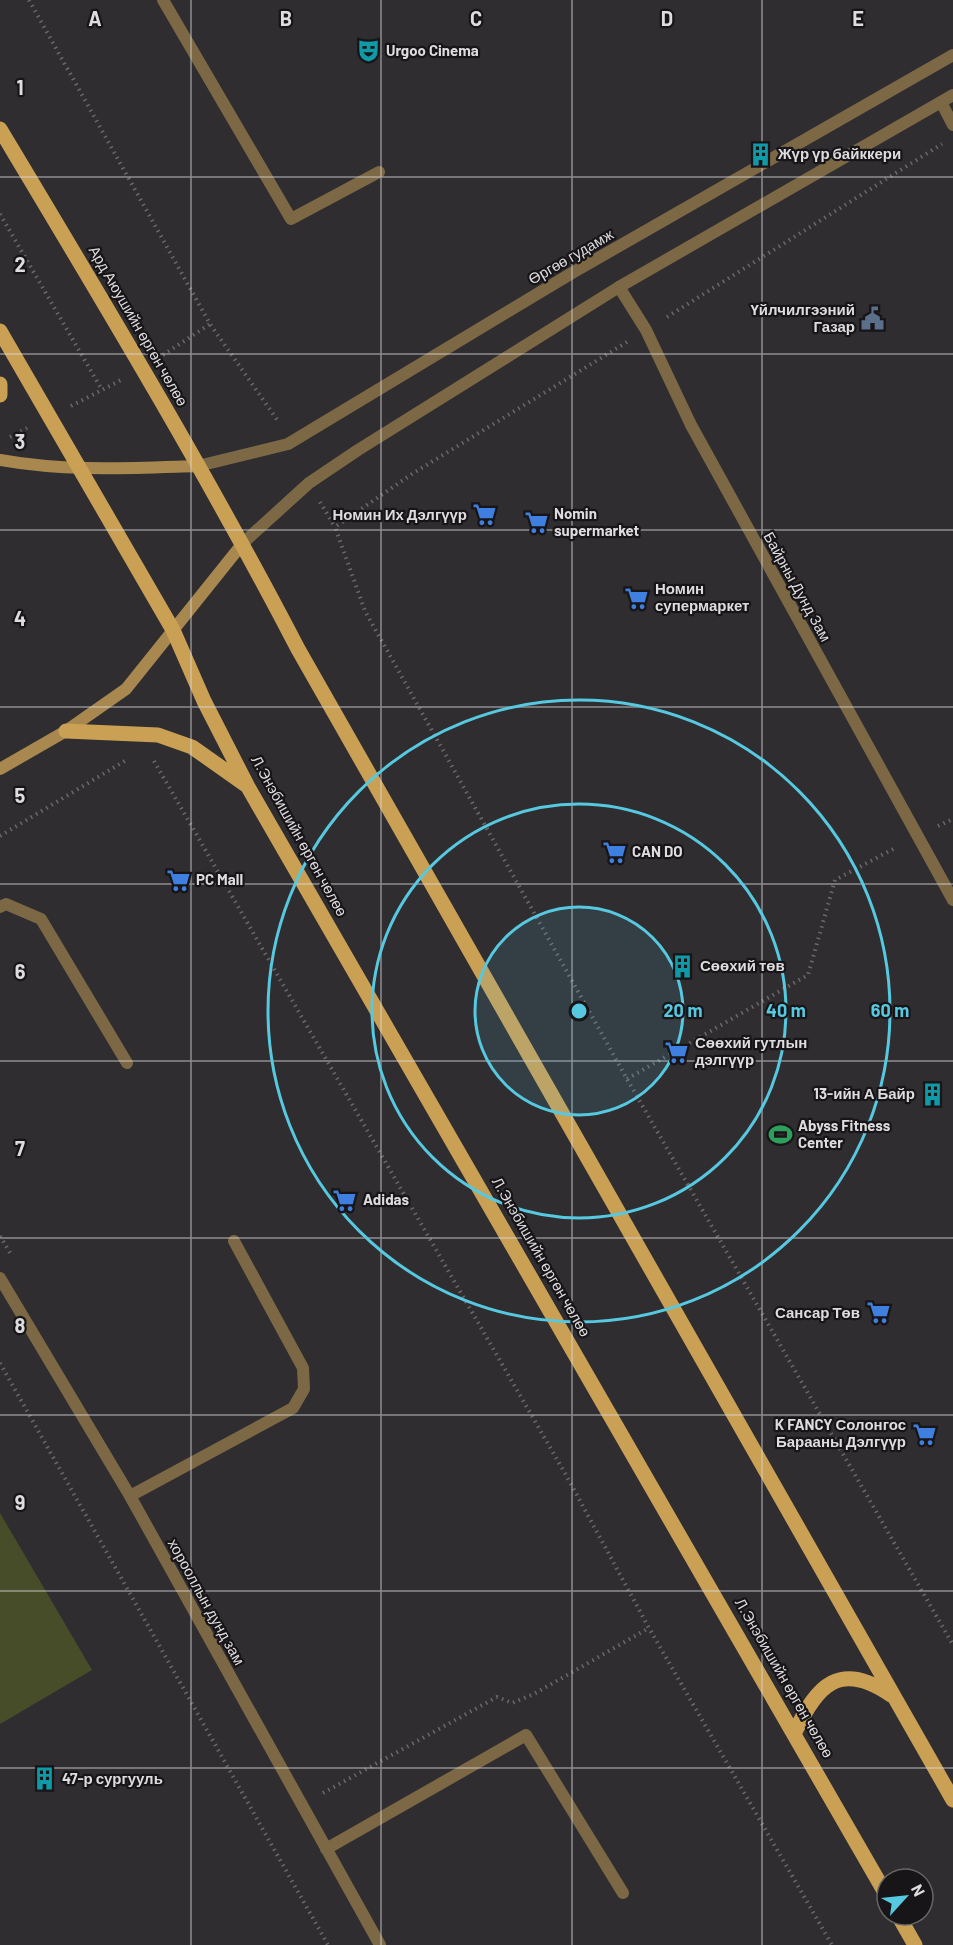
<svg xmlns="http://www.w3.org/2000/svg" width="953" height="1945" font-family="Barlow,sans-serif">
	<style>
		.green { fill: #484d29 }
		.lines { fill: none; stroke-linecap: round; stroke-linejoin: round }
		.path { stroke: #6a686b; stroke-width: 4; stroke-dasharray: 1.5 4.5; stroke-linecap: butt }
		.service { stroke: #7c6845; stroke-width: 12 }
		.minor { stroke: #7c6845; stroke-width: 12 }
		.tertiary { stroke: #7c6845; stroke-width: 12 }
		.secondary { stroke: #a8884f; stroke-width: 12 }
		.primary { stroke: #caa055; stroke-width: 15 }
		.grid { fill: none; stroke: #dedcdf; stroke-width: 1.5; stroke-opacity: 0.55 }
		.ring { fill: none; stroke: #56c9e0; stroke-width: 3 }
		.labels { text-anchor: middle; stroke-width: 4.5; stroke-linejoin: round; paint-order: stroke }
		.poi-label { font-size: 15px; font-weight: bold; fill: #dedcdf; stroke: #171517; text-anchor: start }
		.street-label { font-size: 15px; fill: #dedcdf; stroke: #171517 }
		.grid-label { font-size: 20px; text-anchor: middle; font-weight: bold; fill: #dedcdf; stroke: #171517; stroke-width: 4.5; stroke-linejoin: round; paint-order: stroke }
		.centre { fill: #56c9e0; stroke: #171517; stroke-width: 3 }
		.ring-label { font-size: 18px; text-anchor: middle; font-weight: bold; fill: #56c9e0; stroke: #171517; stroke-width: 4.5; stroke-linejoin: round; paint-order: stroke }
	</style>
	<rect width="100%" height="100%" fill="#2f2d30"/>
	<!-- green -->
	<path class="green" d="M0 1513 92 1670 0 1724Z"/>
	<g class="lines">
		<!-- path -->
		<path class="path" d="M29 0 210 324 278 421
			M0 214 102 390
			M667 317 942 144
			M627 342 412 474 335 527 365 611 627 1079 953 1645
			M163 355 210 324
			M71 406 121 380
			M10 437 27 428
			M320 502 335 527
			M154 761 566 1475 649 1628 832 1945
			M938 826 953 819
			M0 836 128 759
			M627 1079 808 975 835 880 897 847
			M0 1236 12 1256
			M0 1363 328 1945
			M323 1793 497 1697 512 1703 534 1694 649 1628"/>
		<!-- service -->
		<path class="service" d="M163 0 291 219 379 172
			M941 102 953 125
			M0 907 6 904 41 919 127 1063
			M130 1496 293 1408 304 1389 303 1368 234 1241"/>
		<!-- minor -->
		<path class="minor" d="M619 287 646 330 691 425 953 900
			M0 1278 130 1496 380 1945
			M326 1849 526 1735 623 1893"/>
		<!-- tertiary -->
		<path class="tertiary" d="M198 466 288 444 572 273 953 55
			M243 543 309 483 358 450 619 287 953 95"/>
		<!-- secondary -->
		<path class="secondary" d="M0 460C66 472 132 468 198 466
			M0 769 66 731 126 689 243 543"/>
		<!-- primary -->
		<path class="primary" d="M0 129C103 301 206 472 298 649L953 1800
			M0 331 173 630 204 701 248 787 887 1896
			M0 384V395
			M66 731 158 735 192 747 246 785
			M795 1732C817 1685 840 1660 891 1695
			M898 1915 915 1945"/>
	</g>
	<!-- grid -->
	<path class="grid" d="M191 0V1945M381 0V1945M572 0V1945M762 0V1945M0 177H953M0 354H953M0 530H953M0 707H953M0 884H953M0 1061H953M0 1238H953M0 1415H953M0 1591H953M0 1768H953"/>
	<!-- distance rings -->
	<circle cx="579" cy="1011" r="104" fill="#56c9e0" fill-opacity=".12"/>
	<g class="ring">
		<circle cx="579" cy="1011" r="104"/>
		<circle cx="579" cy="1011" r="207"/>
		<circle cx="579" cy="1011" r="311"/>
	</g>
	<!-- icons -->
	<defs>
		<symbol id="theatre-bare" viewBox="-9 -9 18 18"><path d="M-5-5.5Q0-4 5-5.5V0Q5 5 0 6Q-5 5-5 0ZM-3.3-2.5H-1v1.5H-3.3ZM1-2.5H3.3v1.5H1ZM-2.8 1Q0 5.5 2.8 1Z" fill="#0f9aa8" stroke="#171517" stroke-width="2.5" paint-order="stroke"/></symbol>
		<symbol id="building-bare" viewBox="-9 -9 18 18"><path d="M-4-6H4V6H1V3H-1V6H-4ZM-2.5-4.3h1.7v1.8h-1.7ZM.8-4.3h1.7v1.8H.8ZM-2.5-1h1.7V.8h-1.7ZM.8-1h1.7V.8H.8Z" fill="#0f9aa8" stroke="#171517" stroke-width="2.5" paint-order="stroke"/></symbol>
		<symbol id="civic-bare" viewBox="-9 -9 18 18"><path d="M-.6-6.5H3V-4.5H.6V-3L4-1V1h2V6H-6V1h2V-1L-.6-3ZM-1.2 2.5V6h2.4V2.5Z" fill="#5c6f8a" stroke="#171517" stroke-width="2.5" paint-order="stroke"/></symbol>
		<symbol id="supermarket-bare" viewBox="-9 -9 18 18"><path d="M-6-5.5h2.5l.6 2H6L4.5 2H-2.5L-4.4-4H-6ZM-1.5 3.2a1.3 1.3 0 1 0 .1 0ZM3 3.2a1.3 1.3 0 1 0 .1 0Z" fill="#3f7fe0" stroke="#171517" stroke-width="2.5" paint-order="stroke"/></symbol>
		<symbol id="stadium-bare" viewBox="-9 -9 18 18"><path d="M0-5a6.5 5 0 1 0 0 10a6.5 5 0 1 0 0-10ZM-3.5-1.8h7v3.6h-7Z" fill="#2e9e5b" stroke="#171517" stroke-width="2.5" paint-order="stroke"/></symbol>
	</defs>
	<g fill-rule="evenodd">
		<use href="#theatre-bare" x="352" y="34" width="33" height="33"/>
		<use href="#building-bare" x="744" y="138" width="33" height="33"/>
		<use href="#civic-bare" x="856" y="302" width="33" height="33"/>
		<use href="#supermarket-bare" x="468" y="498" width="33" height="33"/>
		<use href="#supermarket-bare" x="520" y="506" width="33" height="33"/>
		<use href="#supermarket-bare" x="620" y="582" width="33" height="33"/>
		<use href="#supermarket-bare" x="598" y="836" width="33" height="33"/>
		<use href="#supermarket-bare" x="162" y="864" width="33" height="33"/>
		<use href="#building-bare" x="666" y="950" width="33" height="33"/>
		<use href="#supermarket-bare" x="660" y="1036" width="33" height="33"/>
		<use href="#building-bare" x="916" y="1078" width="33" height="33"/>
		<use href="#stadium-bare" x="764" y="1118" width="33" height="33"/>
		<use href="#supermarket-bare" x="328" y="1184" width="33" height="33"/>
		<use href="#supermarket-bare" x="862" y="1296" width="33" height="33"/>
		<use href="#supermarket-bare" x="908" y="1418" width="33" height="33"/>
		<use href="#building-bare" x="28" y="1762" width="33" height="33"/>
	</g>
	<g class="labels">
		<!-- poi labels -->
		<g class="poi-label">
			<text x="386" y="56">Urgoo Cinema</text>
			<text x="778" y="159">Жүр үр байккери</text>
			<text x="855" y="315" text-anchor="end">Үйлчилгээний<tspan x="855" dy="17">Газар</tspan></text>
			<text x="554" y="519">Nomin<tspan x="554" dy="17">supermarket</tspan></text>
			<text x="467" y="520" text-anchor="end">Номин Их Дэлгүүр</text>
			<text x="655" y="594">Номин<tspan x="655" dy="17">супермаркет</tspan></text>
			<text x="632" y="857">CAN DO</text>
			<text x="196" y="885">PC Mall</text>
			<text x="700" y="971">Сөөхий төв</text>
			<text x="695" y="1048">Сөөхий гутлын<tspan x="695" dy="17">дэлгүүр</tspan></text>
			<text x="915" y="1099" text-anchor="end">13-ийн А Байр</text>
			<text x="798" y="1131">Abyss Fitness<tspan x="798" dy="17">Center</tspan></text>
			<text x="363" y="1205">Adidas</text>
			<text x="860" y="1318" text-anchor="end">Сансар Төв</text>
			<text x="906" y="1430" text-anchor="end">K FANCY Солонгос<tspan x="906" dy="17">Барааны Дэлгүүр</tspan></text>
			<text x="62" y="1784">47-р сургууль</text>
		</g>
		<!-- street labels -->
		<g class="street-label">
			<text transform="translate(571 257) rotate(-30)" y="5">Өргөө гудамж</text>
			<text transform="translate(138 326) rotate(60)" y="5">Ард Аюушийн өргөн чөлөө</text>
			<text transform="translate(797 587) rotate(61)" y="5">Байрны Дунд Зам</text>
			<text transform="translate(299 836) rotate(61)" y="5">Л.Энэбишийн өргөн чөлөө</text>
			<text transform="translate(541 1257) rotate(60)" y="5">Л.Энэбишийн өргөн чөлөө</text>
			<text transform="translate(206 1602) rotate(61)" y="5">хорооллын дунд зам</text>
			<text transform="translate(784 1678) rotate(60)" y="5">Л.Энэбишийн өргөн чөлөө</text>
		</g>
	</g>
	<g class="grid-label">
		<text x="95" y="26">A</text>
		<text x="286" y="26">B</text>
		<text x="476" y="26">C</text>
		<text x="667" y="26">D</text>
		<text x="858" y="26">E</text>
		<text x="20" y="95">1</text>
		<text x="20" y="272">2</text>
		<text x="20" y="449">3</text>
		<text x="20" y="626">4</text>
		<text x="20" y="803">5</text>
		<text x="20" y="979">6</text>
		<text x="20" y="1156">7</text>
		<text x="20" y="1333">8</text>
		<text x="20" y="1510">9</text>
	</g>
	<circle cx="579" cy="1011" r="9" class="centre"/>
	<g class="ring-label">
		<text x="683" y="1017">20 m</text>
		<text x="786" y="1017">40 m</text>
		<text x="890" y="1017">60 m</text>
	</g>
	<!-- north arrow -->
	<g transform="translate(905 1897) rotate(63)"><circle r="28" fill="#171517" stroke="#676567" stroke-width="1.5"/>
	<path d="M0-4.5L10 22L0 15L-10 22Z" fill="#56c9e0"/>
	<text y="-9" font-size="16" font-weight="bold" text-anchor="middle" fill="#dedcdf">N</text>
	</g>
</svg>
